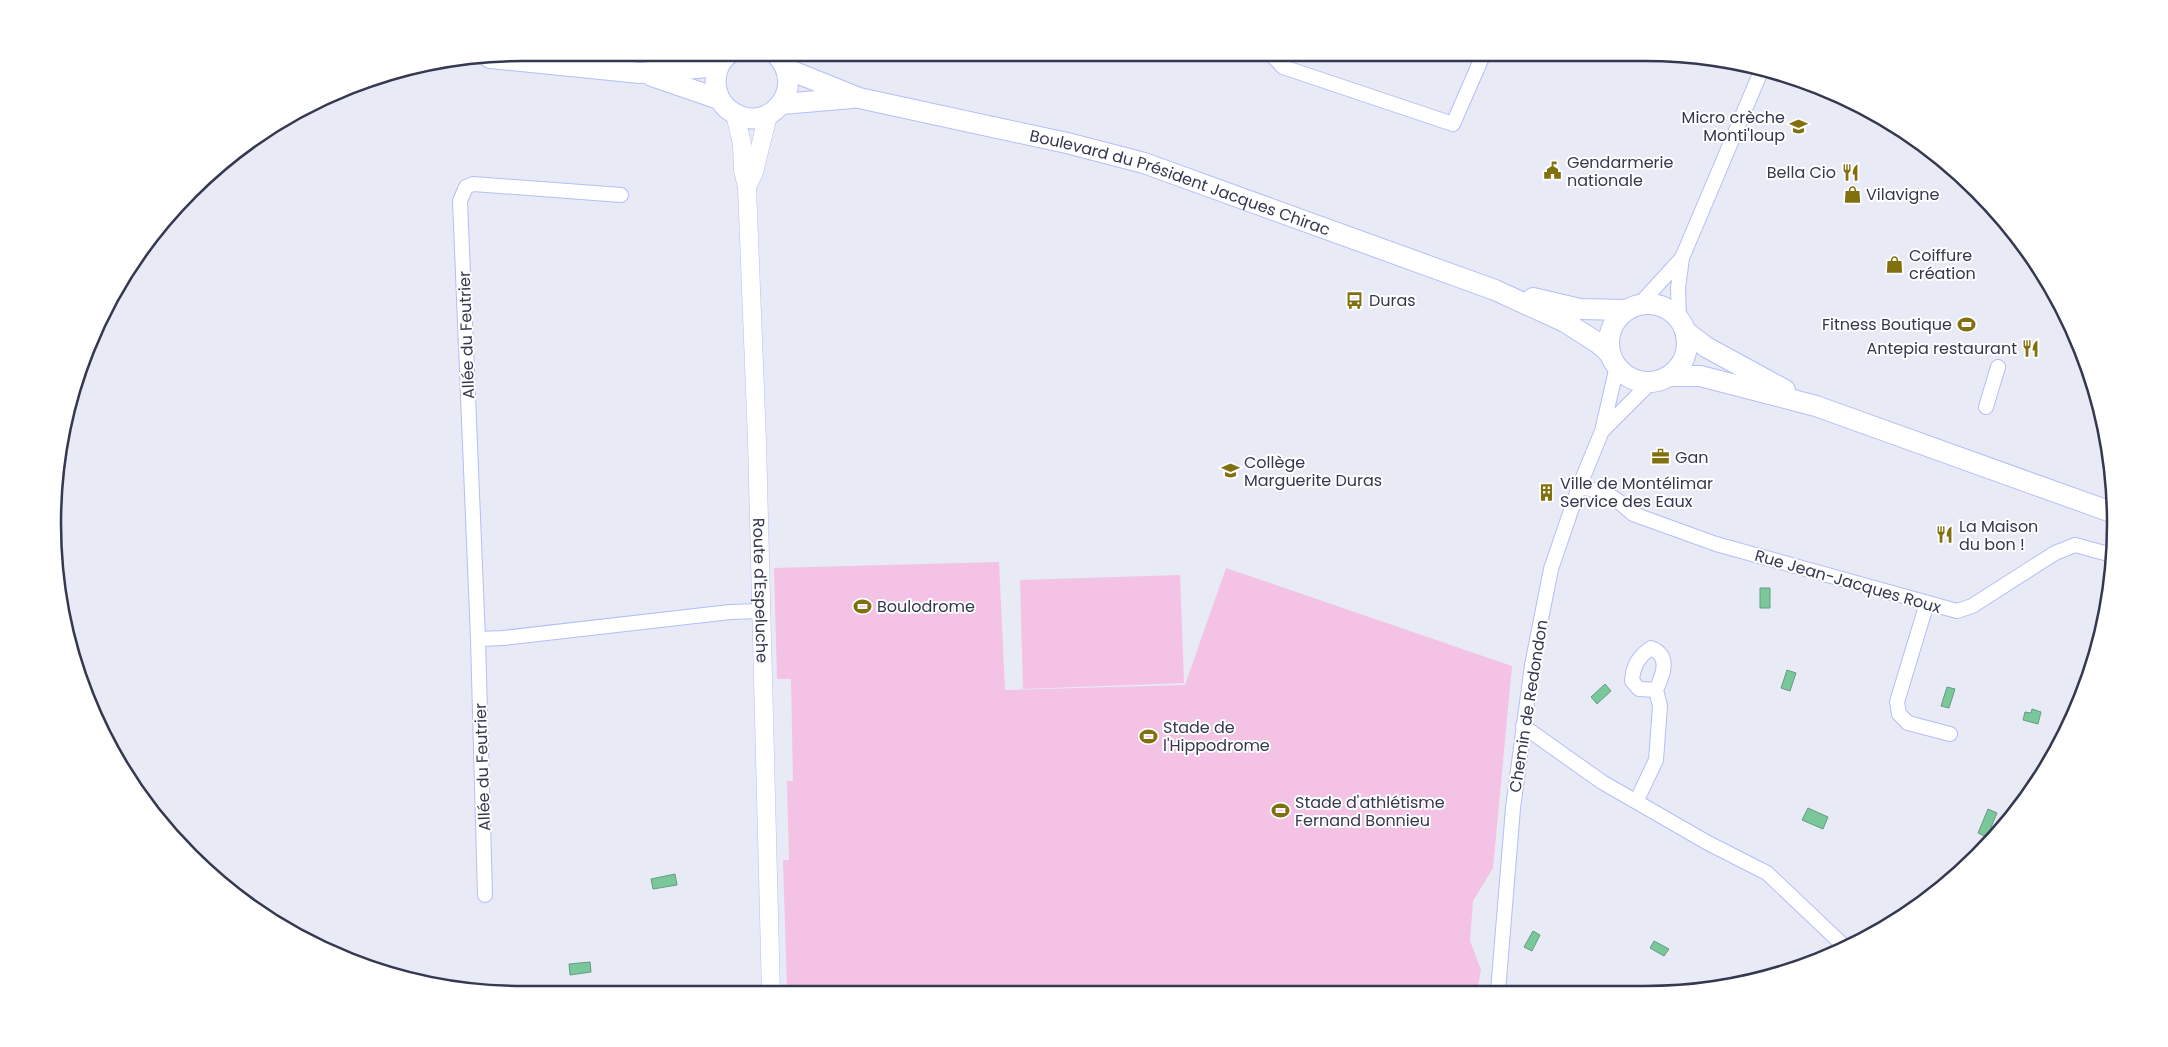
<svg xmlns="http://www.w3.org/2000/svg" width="2168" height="1047" font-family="Poppins,sans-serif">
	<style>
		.green { fill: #f3c2e4 }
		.water { fill: #7ac79a; stroke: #659c84 }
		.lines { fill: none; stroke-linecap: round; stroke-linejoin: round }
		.minor-casing { stroke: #b4bef8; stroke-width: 16 }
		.tertiary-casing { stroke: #b4bef8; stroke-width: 19 }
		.secondary-casing { stroke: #b4bef8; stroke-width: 22 }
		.minor { stroke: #fff; stroke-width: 14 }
		.tertiary { stroke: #fff; stroke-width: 18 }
		.secondary { stroke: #fff; stroke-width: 20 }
		.labels { text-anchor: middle; stroke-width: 4; stroke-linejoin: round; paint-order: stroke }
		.poi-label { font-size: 16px; fill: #343850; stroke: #fff; text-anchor: start }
		.street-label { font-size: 16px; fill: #343850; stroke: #fff }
		.rim { fill: none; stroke: #343850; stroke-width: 2.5 }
	</style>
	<rect width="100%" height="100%" fill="#e8eaf6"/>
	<!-- green -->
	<path class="green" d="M999 562 1005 690 1185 685 1226 568 1512 666 1493 868 1473 901 1470 941 1481 970 1477 991 805 994V989H787L783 860H789L787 781H793L791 679H777L774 568Z
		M1180 575 1184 683 1023 689 1020 580Z"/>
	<!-- water -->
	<path class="water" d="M1760 588H1770V608H1760Z
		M1787 670 1796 673 1790 691 1781 688Z
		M1605 684 1611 691 1597 704 1591 697Z
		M1947 687 1955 689 1949 708 1941 706Z
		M2032 709 2041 712 2038 724 2023 720 2025 712 2031 713Z
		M1808 808 1828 817 1823 829 1802 820Z
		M1988 809 1997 813 1987 837 1978 833Z
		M675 874 677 885 653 889 651 879Z
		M1533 931 1540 935 1532 951 1524 947Z
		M1654 941 1669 949 1664 956 1650 948Z
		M590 962 591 972 570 975 569 964Z"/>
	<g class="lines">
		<defs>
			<path id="minor" d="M1270 53 1283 67 1453 124 1484 53
				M1639 305 1682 258
				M1679 319 1678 288 1682 258 1762 69
				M1986 407 1998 367
				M1602 431 1651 382
				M1579 487 1603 492 1617 500 1633 514 1716 544 1957 611 1972 606 2055 553 2075 545 2112 555
				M1927 603 1897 702 1899 714 1908 723 1950 734
				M478 639 460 201 466 187 473 184 621 195
				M1651 648C1671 656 1663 675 1656 690L1639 689 1632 681C1633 666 1638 657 1651 648Z
				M1523 726 1602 782 1708 843 1767 873 1845 947
				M1637 800 1656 760 1660 706 1656 690
				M485 895 478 639 503 638 730 612 761 611
				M1498 991 1513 808 1532 665 1551 569 1579 487 1602 431 1617 366"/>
			<g id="tertiary">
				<path id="s1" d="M735 114 742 144 743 170 747 187 757 441 771 994"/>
				<path d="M747 187 754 172 768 115"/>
			</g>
			<g id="secondary">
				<path d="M730 53C719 61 714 74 716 87 717 95 722 105 729 110 768 139 810 87 775 53"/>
				<path d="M490 58 640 73 718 66"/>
				<path id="s2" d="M787 69 859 98 1067 143 1144 163 1495 290 1565 322 1598 343 1611 355"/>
				<path d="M652 76 719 99"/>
				<path d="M782 104 852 98"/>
				<path d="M1533 298 1580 309 1627 310"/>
				<circle cx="1648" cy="343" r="39"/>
				<path d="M1685 331 1706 347 1785 390"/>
				<path d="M1669 376H1700L1816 406 2114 513"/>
			</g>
		</defs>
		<!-- minor casing -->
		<use href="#minor" class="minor-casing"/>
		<!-- tertiary casing -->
		<use href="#tertiary" class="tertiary-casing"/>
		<!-- secondary casing -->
		<use href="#secondary" class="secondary-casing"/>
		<!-- minor -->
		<use href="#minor" class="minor"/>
		<!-- tertiary -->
		<use href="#tertiary" class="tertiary"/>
		<!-- secondary -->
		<use href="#secondary" class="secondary"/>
	</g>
	<!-- icons -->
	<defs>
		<symbol id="school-bare" viewBox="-9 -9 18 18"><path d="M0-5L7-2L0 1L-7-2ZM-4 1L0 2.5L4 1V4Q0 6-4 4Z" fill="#82700f" stroke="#fff" stroke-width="2.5" paint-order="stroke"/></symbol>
		<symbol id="civic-bare" viewBox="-9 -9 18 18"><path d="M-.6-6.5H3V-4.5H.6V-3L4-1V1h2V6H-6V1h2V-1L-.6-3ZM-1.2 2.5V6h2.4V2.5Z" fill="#82700f" stroke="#fff" stroke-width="2.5" paint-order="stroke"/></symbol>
		<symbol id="restaurant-bare" viewBox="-9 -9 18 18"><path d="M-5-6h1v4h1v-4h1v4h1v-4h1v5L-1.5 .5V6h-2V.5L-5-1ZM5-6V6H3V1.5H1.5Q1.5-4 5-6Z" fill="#82700f" stroke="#fff" stroke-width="2.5" paint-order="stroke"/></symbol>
		<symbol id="shop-bare" viewBox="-9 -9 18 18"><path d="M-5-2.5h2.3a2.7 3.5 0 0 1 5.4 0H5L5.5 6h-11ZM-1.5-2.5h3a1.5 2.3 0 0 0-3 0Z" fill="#82700f" stroke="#fff" stroke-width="2.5" paint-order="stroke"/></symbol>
		<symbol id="bus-bare" viewBox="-9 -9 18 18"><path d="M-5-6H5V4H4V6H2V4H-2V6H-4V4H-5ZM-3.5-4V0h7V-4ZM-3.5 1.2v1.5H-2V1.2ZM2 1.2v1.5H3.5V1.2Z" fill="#82700f" stroke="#fff" stroke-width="2.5" paint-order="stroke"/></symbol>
		<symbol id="stadium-bare" viewBox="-9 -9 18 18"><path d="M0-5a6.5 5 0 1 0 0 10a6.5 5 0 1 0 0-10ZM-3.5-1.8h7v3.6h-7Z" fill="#82700f" stroke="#fff" stroke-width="2.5" paint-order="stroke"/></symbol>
		<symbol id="office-bare" viewBox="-9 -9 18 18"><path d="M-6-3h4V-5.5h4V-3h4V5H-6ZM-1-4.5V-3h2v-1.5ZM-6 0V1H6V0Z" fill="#82700f" stroke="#fff" stroke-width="2.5" paint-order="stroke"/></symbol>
		<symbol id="building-bare" viewBox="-9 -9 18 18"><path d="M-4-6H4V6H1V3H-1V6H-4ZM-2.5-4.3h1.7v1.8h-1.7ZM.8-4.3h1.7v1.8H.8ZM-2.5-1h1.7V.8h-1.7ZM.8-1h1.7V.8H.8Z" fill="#82700f" stroke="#fff" stroke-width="2.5" paint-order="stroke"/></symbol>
	</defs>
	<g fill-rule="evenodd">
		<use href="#school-bare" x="1786" y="114" width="25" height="25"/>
		<use href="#civic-bare" x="1540" y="158" width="25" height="25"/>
		<use href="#restaurant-bare" x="1838" y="160" width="25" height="25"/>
		<use href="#shop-bare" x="1840" y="182" width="25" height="25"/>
		<use href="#shop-bare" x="1882" y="252" width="25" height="25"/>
		<use href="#bus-bare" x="1342" y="288" width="25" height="25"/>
		<use href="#stadium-bare" x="1954" y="312" width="25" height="25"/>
		<use href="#restaurant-bare" x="2018" y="336" width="25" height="25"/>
		<use href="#office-bare" x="1648" y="444" width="25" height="25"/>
		<use href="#school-bare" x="1218" y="458" width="25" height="25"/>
		<use href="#building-bare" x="1534" y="480" width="25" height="25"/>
		<use href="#restaurant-bare" x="1932" y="522" width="25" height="25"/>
		<use href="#stadium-bare" x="850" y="594" width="25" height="25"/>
		<use href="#stadium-bare" x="1136" y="724" width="25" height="25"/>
		<use href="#stadium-bare" x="1268" y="798" width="25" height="25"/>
	</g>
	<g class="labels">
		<!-- poi labels -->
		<g class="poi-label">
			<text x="1785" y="123" text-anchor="end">Micro crèche<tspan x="1785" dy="18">Monti'loup</tspan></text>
			<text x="1567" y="168">Gendarmerie<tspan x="1567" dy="18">nationale</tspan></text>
			<text x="1836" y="178" text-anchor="end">Bella Cio</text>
			<text x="1866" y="200">Vilavigne</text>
			<text x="1909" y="261">Coiffure<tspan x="1909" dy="18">création</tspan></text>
			<text x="1369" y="306">Duras</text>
			<text x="1952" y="330" text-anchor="end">Fitness Boutique</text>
			<text x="2017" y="354" text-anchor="end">Antepia restaurant</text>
			<text x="1675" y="463">Gan</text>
			<text x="1244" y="468">Collège<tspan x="1244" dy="18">Marguerite Duras</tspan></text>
			<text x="1560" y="489">Ville de Montélimar<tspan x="1560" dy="18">Service des Eaux</tspan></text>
			<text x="1959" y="532">La Maison<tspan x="1959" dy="18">du bon !</tspan></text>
			<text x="877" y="612">Boulodrome</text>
			<text x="1163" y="733">Stade de<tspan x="1163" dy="18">l'Hippodrome</tspan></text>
			<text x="1295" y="808">Stade d'athlétisme<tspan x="1295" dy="18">Fernand Bonnieu</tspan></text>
		</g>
		<!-- street labels -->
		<g class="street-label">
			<text dy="6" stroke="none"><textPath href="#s2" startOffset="410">Boulevard du Président Jacques Chirac</textPath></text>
			<text transform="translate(466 335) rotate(-92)" y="6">Allée du Feutrier</text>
			<text transform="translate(1848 581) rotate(16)" y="6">Rue Jean-Jacques Roux</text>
			<text dy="6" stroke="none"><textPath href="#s1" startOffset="478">Route d'Espeluche</textPath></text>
			<text transform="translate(1528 706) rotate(-81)" y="6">Chemin de Redondon</text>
			<text transform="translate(482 767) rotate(-92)" y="6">Allée du Feutrier</text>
		</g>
	</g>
	<!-- crop -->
	<path d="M0 0H2168V1047H0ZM523 61H1645A462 462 0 0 1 2107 523V524A462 462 0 0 1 1645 986H523A462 462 0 0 1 61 524V523A462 462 0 0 1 523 61Z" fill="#fff" fill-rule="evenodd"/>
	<path class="rim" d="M523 61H1645A462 462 0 0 1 2107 523V524A462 462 0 0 1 1645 986H523A462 462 0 0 1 61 524V523A462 462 0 0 1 523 61Z"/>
</svg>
